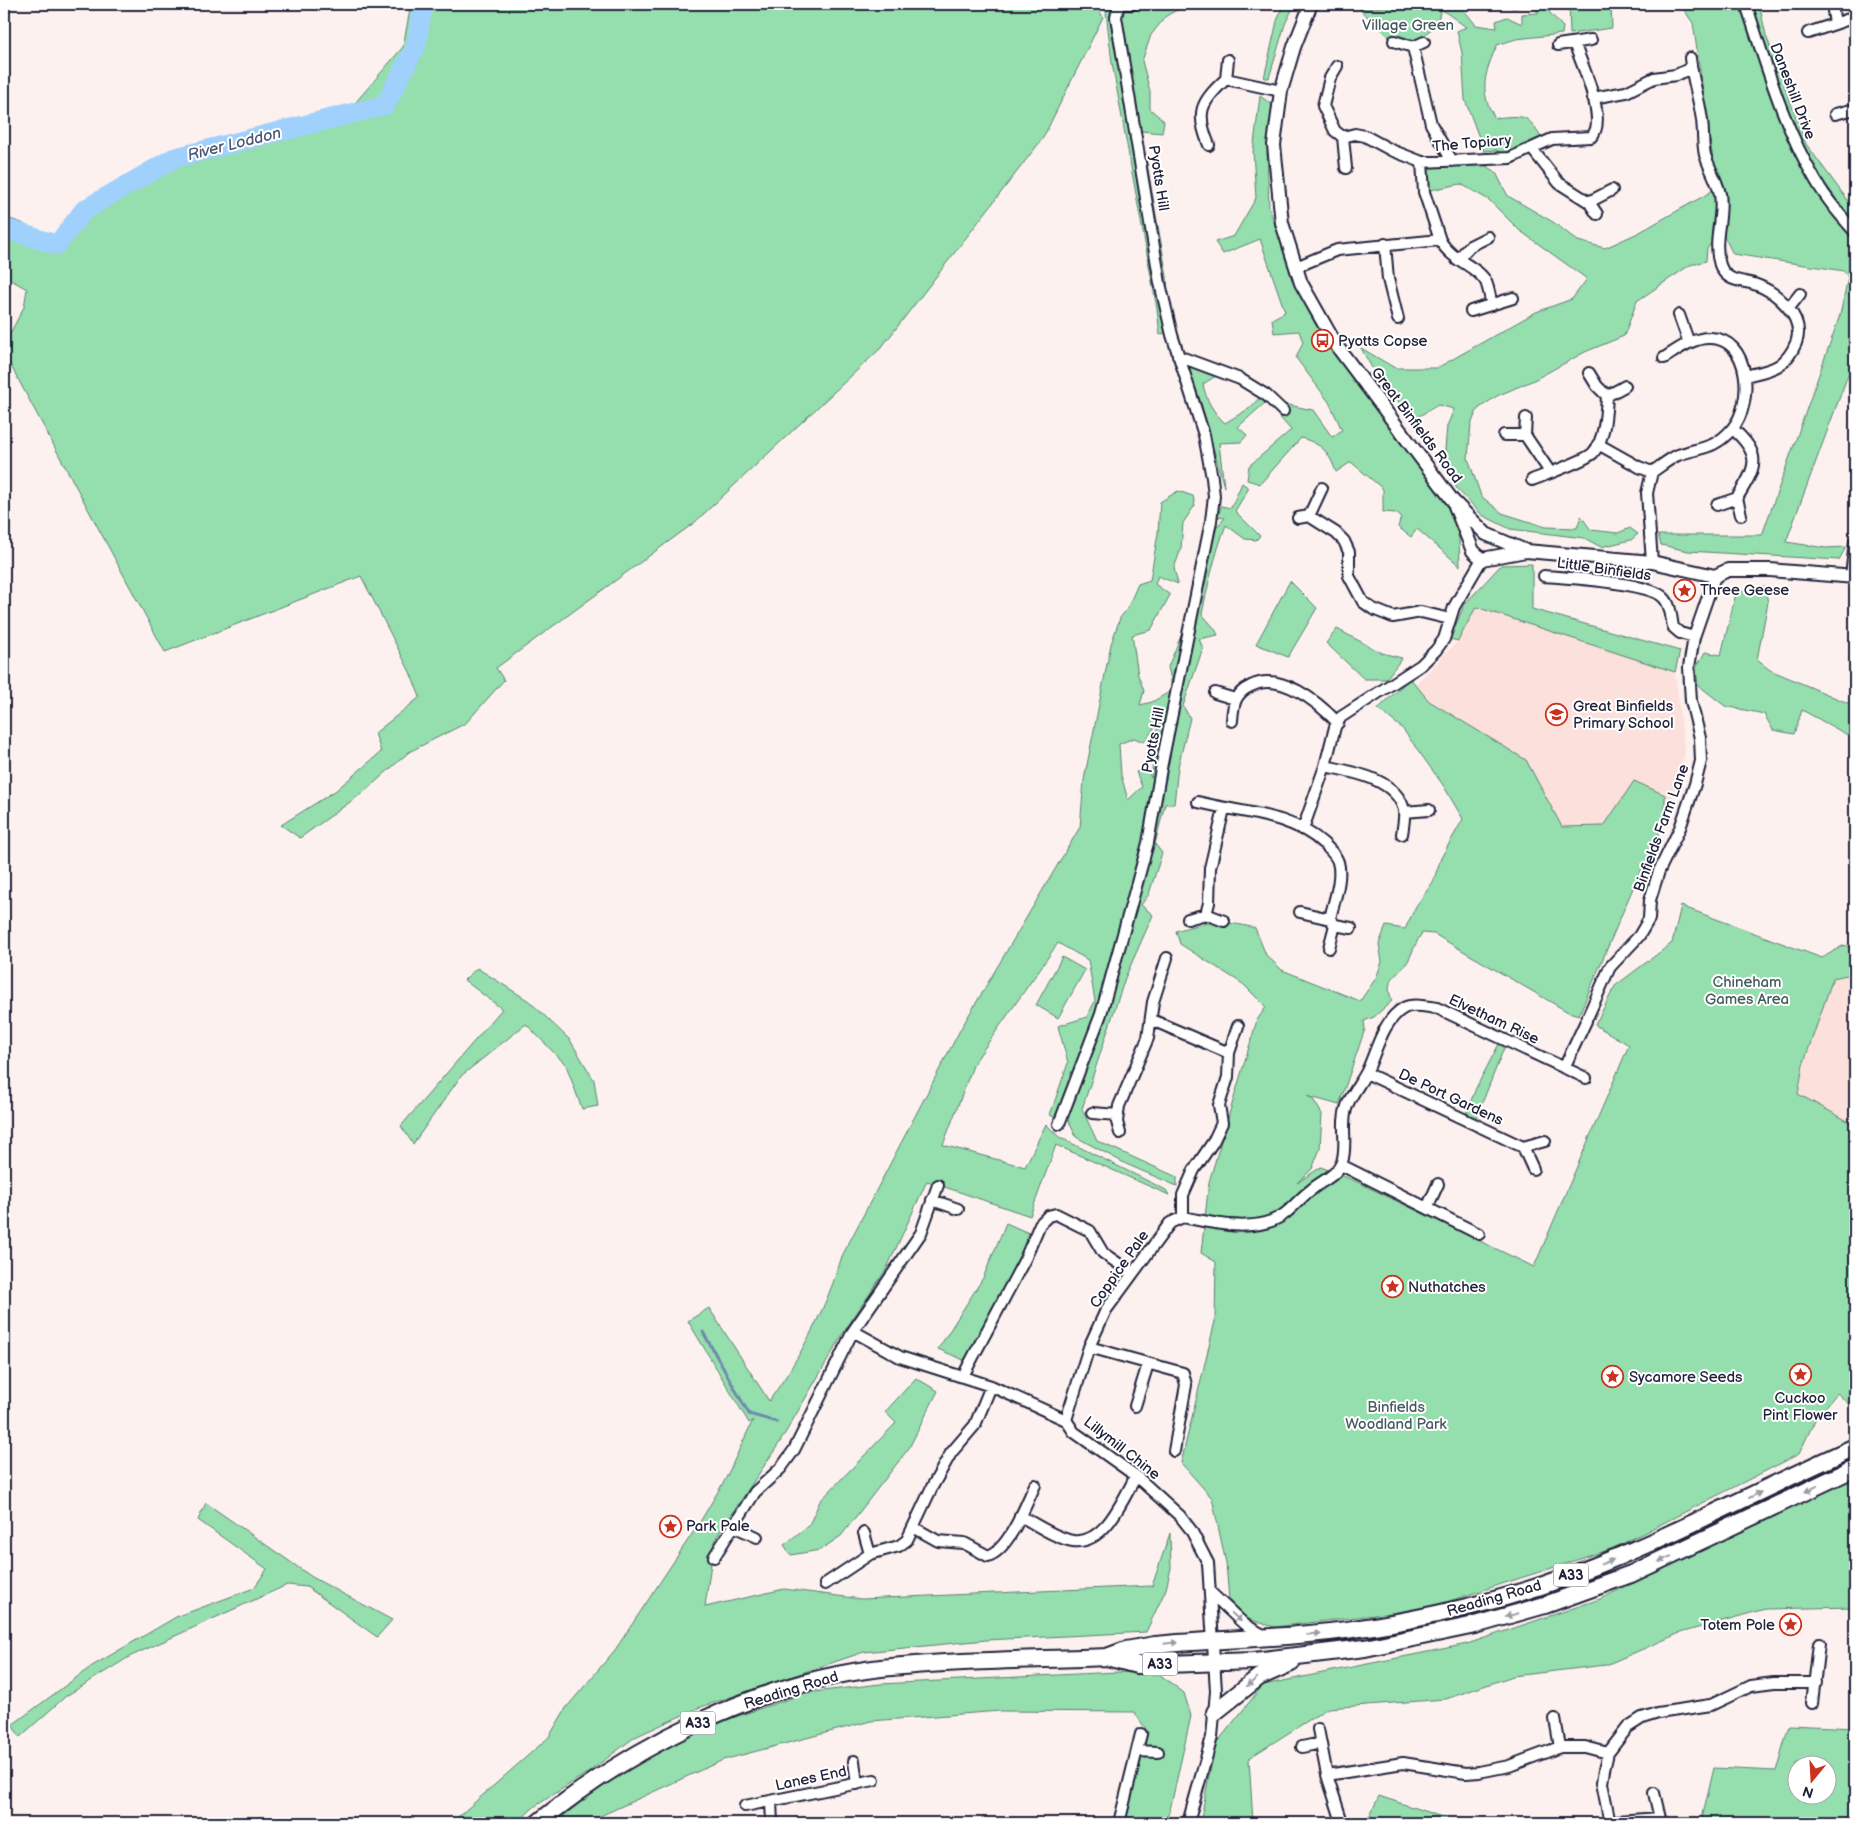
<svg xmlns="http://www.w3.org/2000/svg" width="1859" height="1827" font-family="'Balsamiq Sans',sans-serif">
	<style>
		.built { fill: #fbe0dc }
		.green { fill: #95dead; stroke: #5c8074; fill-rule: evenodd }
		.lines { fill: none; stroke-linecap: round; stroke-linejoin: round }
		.stream { stroke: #6e8aaf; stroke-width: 3 }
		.river { stroke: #a0d0fc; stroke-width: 20 }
		.minor-casing { stroke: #22223b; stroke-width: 14 }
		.tertiary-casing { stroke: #22223b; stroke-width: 16 }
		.trunk-casing { stroke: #22223b; stroke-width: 20 }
		.minor { stroke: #fff; stroke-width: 10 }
		.tertiary { stroke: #fff; stroke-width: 12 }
		.trunk { stroke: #fff; stroke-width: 16 }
		.oneway { fill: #9c9ca7 }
		.labels { text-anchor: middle; stroke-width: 4; stroke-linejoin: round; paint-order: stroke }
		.shield { fill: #fff; stroke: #646476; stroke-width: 1 }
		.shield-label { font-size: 14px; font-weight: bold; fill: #22223b }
		.park-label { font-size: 15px; fill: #445a5d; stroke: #fff }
		.street-label { font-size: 15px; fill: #22223b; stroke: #fff }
		.poi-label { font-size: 15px; fill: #22223b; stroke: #fff; text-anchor: start }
		.water-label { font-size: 16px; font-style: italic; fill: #485675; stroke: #fff }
	</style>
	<rect width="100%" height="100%" fill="#fdf1ef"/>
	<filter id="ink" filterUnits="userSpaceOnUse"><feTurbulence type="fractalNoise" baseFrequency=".02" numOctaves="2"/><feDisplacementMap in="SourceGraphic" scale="10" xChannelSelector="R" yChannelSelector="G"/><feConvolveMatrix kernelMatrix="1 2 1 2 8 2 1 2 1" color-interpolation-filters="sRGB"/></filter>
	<g filter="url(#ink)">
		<!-- built -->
		<path class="built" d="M1476 607 1675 672 1685 753 1669 808 1639 801 1604 826 1562 827 1404 696 1458 641Z
			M1847 975 1855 977V1125L1798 1094 1803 1065 1833 978Z"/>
		<!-- green -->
		<path class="green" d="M411 4H1095L1103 17 1043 138 881 348 694 523 496 668 504 680 466 723 409 752 364 792 300 838 281 825 335 791 381 752 375 733 420 697 410 672 361 576 165 652 4 353V345L24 307 27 289 4 276V217L22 223 51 243 114 185 243 137 355 103 403 47Z
			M1102 4H1115L1120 8 1128 10 1156 4H1188L1166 16 1151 35 1142 61 1150 91V109L1164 121 1162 133 1141 131 1167 276 1169 331 1160 335 1157 309 1112 63 1106 12Z
			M1283 4H1295L1285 24 1269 78H1264L1277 21Z
			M1420 4 1436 6 1437 4H1459L1476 25 1497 28 1496 21 1507 17 1522 24V14L1538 13 1533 4 1513 8 1506 4H1556L1549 12 1563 27 1562 34 1516 39 1497 45C1485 72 1478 91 1495 118 1530 114 1528 116 1546 146L1506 155 1496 150 1484 151 1465 100 1462 53 1457 31 1466 27 1441 9 1436 27C1428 31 1424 33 1424 42L1394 41 1359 9Z
			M1569 4H1603L1611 6 1612 28 1570 34Z
			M1680 4H1759L1766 35 1806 144 1855 210V356L1786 542 1826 548 1846 547 1839 560 1688 551 1661 545 1658 535H1762L1840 315 1848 277 1844 271 1733 254 1721 230 1707 249 1706 261 1690 265 1637 301 1624 336 1585 352 1534 380 1497 396 1478 409 1471 424 1468 458 1481 496 1502 513 1546 527 1577 528 1581 516 1591 530 1618 533 1630 528 1638 534 1631 540 1601 547 1584 538 1510 529 1482 515 1457 489 1444 461 1447 426 1454 409 1438 405 1414 419 1377 377 1361 348 1395 368H1437L1536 312 1572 299 1587 279 1519 230 1489 200 1461 184 1430 190 1421 178 1425 166 1484 165 1495 171 1508 196 1553 222 1578 241 1605 248 1638 233 1709 193 1720 182 1713 160 1693 23Z
			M1260 96 1274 106 1267 152 1269 207 1297 289 1316 325 1354 381 1452 508 1459 539 1460 566 1417 529 1411 537 1398 527 1401 517 1396 513 1383 512V489L1351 462 1336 472C1329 452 1322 444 1301 438L1260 484 1247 480 1249 466 1291 430 1274 411 1284 404 1313 410 1332 437 1342 430 1329 402 1296 358 1303 342 1299 331 1274 333 1272 319 1285 312 1260 239 1223 254 1215 242 1234 236 1256 198 1253 152Z
			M1190 361 1206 366 1216 376 1203 384C1206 400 1213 412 1225 423L1250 408 1261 396 1267 401 1238 427 1247 435 1241 442 1219 443 1224 487 1201 403 1190 372Z
			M1242 483 1249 488 1235 511 1260 536 1256 540 1245 539 1226 525C1215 554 1208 584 1202 614L1215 629 1218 635 1199 639 1203 648 1183 706 1190 718 1178 767 1174 804H1165L1155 844 1162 853 1149 894 1141 905 1153 915 1125 978 1082 1109 1097 1141 1177 1177V1186L1126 1164 1076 1137 1066 1115 1056 1118 1050 1115 1068 1063 1058 1026 1087 1017 1095 1001 1088 960 1058 943 974 1063 943 1145 1025 1167 1046 1124 1059 1137 1166 1190 1169 1195 1056 1145 1030 1216 927 1181 886 1270 847 1327 780 1442 714 1541 705 1607 784 1589 861 1599 1152 1586 1170 1533 1171 1568 1166 1589 1146 1632 986 1640 864 1652 698 1708 635 1737 590 1771 534 1807 517 1823H451L549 1737 566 1708 615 1650 700 1522 726 1478 753 1420 749 1423 688 1321 709 1308 769 1401C800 1358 827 1307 842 1256L960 1030 1080 827 1084 780 1111 644 1120 618 1127 609 1138 584 1150 580 1158 533 1160 502 1178 491 1193 496 1195 505 1183 523 1181 549 1174 568 1178 584 1158 576 1155 584 1170 595 1151 630 1132 635 1138 675 1144 691 1140 705 1152 702 1171 691V680L1168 667 1183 631 1193 579 1203 581 1217 526 1225 518 1218 517 1221 506 1231 508ZM1158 723 1151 778 1147 768 1136 772 1142 787 1128 800 1121 775 1119 744 1134 738 1144 742Z
			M1532 564V609L1680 651 1675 672 1476 607 1458 641 1450 639 1464 605 1501 565Z
			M1290 581 1317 608 1288 657 1256 644Z
			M1764 586 1768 602 1757 660 1770 670 1855 706V739L1802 710 1794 734 1773 730 1764 714 1725 706 1698 685 1696 668 1705 652 1721 655 1736 593Z
			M1337 629 1382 653 1402 658 1386 679H1364L1326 643Z
			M1410 678 1429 701 1526 760 1562 827 1604 826 1634 781 1665 795V820L1633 888 1579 1015 1568 1012 1434 934 1422 933C1416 941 1413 952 1408 961 1398 978 1383 976 1392 1001L1374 1017 1364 1021 1365 1029 1339 1105 1307 1096 1313 1099 1322 1114 1320 1149 1312 1169 1297 1183 1321 1167 1355 1181 1534 1267 1629 1045 1595 1025 1615 986 1672 943 1681 906 1822 958 1844 945 1855 949V977L1847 975 1833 978 1803 1065 1798 1094 1855 1125V1410L1837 1393 1815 1420 1799 1454 1614 1548 1424 1609 1274 1627 1248 1619 1229 1600 1226 1563 1212 1498 1181 1463 1215 1321 1216 1262 1201 1253 1209 1182 1257 1020 1266 1007 1243 984 1180 944 1176 931C1207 921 1223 920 1255 928L1266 955 1282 970 1360 1001 1376 978 1382 962 1379 944 1386 926 1405 929 1416 906 1433 882 1441 858 1463 819 1443 785 1402 728 1378 709Z
			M1062 957 1085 970 1058 1018 1036 1005Z
			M477 968 529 1001 570 1040 594 1080 598 1106 582 1109 566 1065 526 1024 461 1076 413 1144 401 1126 502 1009 464 980Z
			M1501 1040 1506 1043 1475 1121 1465 1116 1476 1088Z
			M1006 1223 1031 1234 1002 1305 966 1361 938 1349 983 1278Z
			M916 1378 938 1391 909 1448 841 1536 820 1550 791 1555 784 1545 809 1525 820 1501 896 1423 885 1412Z
			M1855 1473V1607L1765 1609 1680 1633 1606 1665 1513 1676 1446 1699 1328 1708 1249 1758 1253 1823H1200L1215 1745 1263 1685 1467 1644 1600 1599Z
			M206 1503 312 1577 392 1620 377 1637 307 1587 287 1585 129 1657 66 1696 20 1737 12 1725 92 1666 176 1617 254 1588 267 1569 198 1520Z
			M1117 1672 1159 1674 1184 1693 1191 1716 1170 1810 1163 1823H1125L1148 1732 1134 1712 1000 1711 871 1721 723 1760 596 1818 590 1823H555L610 1778 700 1729 806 1693 880 1684Z
			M1789 1725 1855 1728V1823H1701L1714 1768 1776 1771ZM1796 1764H1826V1794H1796Z
			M1379 1796 1454 1821 1507 1823H1354L1370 1815Z"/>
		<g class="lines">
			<!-- stream -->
			<path class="stream" d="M703 1332 749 1414 777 1422"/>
			<!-- river -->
			<path class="river" d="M4 228 57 245 84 210 174 158 385 105 416 46 423 4"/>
			<defs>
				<path id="minor" d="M1120 4H1132
					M1746 4C1766 64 1783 126 1816 181 1827 200 1841 216 1855 232
					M1833 11 1835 24
					M1808 33 1855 17
					M1394 41 1413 47 1424 42
					M1558 45 1591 40
					M1413 47 1431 124 1452 161
					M1690 58C1692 77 1698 95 1701 114 1704 127 1702 142 1705 155 1709 168 1717 180 1720 194 1724 217 1712 241 1720 265 1726 282 1741 280 1754 284 1776 291 1806 317 1796 343 1785 369 1770 370 1745 376
					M1337 66 1330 78 1323 106 1335 131 1343 137 1355 134 1365 136 1391 150 1422 162
					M1226 79 1228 60
					M1593 98 1626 92 1654 78 1676 75 1691 68
					M1835 114 1855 109
					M1343 137 1346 168
					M1209 145C1195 112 1201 102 1226 79L1281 91
					M1532 149 1559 183 1589 202 1597 214
					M1589 202 1612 190
					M1440 240C1451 261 1478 266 1486 282 1489 289 1490 298 1492 305
					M1385 244 1388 279 1398 319
					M1457 260 1470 246 1488 237
					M1296 267 1337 250 1440 240 1424 192 1422 162 1510 158 1552 139 1591 137C1609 122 1581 62 1574 43
					M1789 308 1800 294
					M1471 311 1513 298
					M1679 315 1689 343
					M1178 356 1240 379 1266 395 1283 411
					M1589 373 1597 386 1607 396 1625 386
					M1733 429C1763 456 1756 467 1737 498
					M1504 435H1525L1526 418
					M1525 435 1550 472
					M1598 444 1639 467 1652 472C1661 466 1669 459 1678 455 1700 447 1714 450 1732 429 1754 404 1751 337 1709 338 1692 338 1677 350 1664 358
					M1532 480C1544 475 1585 461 1593 453 1605 440 1606 412 1607 396
					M1717 505 1737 498 1741 515
					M1309 516 1322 488
					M1298 518 1309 516 1336 533 1344 541 1349 552V576L1363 602 1373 609 1393 617 1421 612 1450 619
					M1652 562 1647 493 1652 472
					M1544 576C1567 578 1649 582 1664 598 1671 605 1671 617 1673 627L1680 633 1694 637
					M1851 576 1855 542
					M1215 693 1235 699
					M1232 721C1233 704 1235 693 1251 686 1280 671 1318 702 1338 723
					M1325 766C1352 772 1396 778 1404 810 1405 817 1403 827 1402 834
					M1198 802C1240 813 1290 813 1324 844 1330 850 1336 855 1338 862 1343 879 1333 903 1330 919
					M1404 812 1429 810
					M1303 829 1325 766 1335 727 1341 717 1421 665 1436 650 1444 639 1454 607 1482 559
					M1300 912 1330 919 1335 925 1351 928
					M1206 914 1209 903 1210 868 1224 809
					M1188 919 1206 914 1224 921
					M1329 948 1335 925
					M1588 1016 1610 967 1639 936 1649 919 1650 900 1659 871 1680 828 1695 784 1701 761 1700 738 1691 701 1689 667 1694 637 1715 576
					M1152 1020 1229 1053
					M1564 1068 1586 1021
					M1366 1073 1523 1147
					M1092 1113 1118 1115
					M1059 1124 1101 1014 1148 843 1162 763 1211 521 1214 496 1212 478 1204 435 1172 335 1160 283 1116 17 1119 4
					M1120 1133 1117 1122 1119 1106 1148 1038 1153 1002 1167 958
					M1341 1165 1479 1234
					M1533 1169 1523 1147 1545 1141
					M932 1200 958 1209
					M1427 1208 1438 1184
					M1183 1217C1213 1223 1255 1234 1283 1215 1293 1208 1301 1197 1311 1190 1321 1181 1337 1176 1342 1162 1348 1144 1340 1124 1347 1106 1351 1095 1360 1084 1366 1073 1376 1054 1382 1020 1404 1008 1413 1003 1427 1007 1437 1008L1586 1078
					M1183 1217V1195L1194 1170 1213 1142 1222 1123 1219 1105 1228 1077 1229 1053 1238 1026
					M853 1331 900 1357 991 1386 1066 1420 1074 1432 1136 1476 1180 1516 1191 1530 1208 1563 1216 1691 1212 1737 1188 1823
					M1089 1347 1183 1373 1186 1385 1174 1451
					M963 1376 1025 1259 1040 1224 1048 1216 1056 1214 1090 1231 1103 1253 1132 1273
					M1135 1406 1148 1364
					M1066 1420 1089 1347 1106 1310 1170 1223 1183 1217
					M1020 1516C1036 1524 1055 1538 1073 1541 1105 1545 1123 1499 1136 1476
					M733 1526 757 1537
					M913 1527 938 1541 964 1543 988 1556C1009 1550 1026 1504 1035 1485
					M864 1533 870 1554
					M714 1557 755 1492 781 1468 794 1450 853 1331 921 1233 938 1185
					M825 1584 870 1554 899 1546 907 1540 932 1487 951 1453 975 1425 991 1386
					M1211 1593 1244 1624 1265 1636
					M1812 1703 1819 1644
					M1555 1719 1560 1747
					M1318 1729 1327 1775 1342 1822
					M1302 1747 1321 1743
					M1137 1751 1158 1752
					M854 1761 857 1784
					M1327 1775 1403 1763 1466 1773 1479 1772 1509 1766 1560 1747H1585L1608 1753
					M771 1802 772 1823
					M745 1806 874 1780
					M1611 1820 1616 1821 1660 1818 1654 1793
					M1119 1823 1141 1734
					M1610 1823 1602 1783 1604 1770 1608 1753 1628 1727 1642 1718 1658 1713 1711 1705 1751 1686 1774 1683H1815"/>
				<path id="tertiary" d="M1311 4 1294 47 1281 91 1274 145 1282 223 1301 283 1336 345 1453 501 1486 534 1526 551
					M1455 506 1473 551 1482 559 1526 551 1652 562 1715 576 1728 570H1770L1855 577"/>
				<path id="trunk" d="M1107 1657 1137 1665 1254 1661 1365 1648 1475 1625 1545 1605 1631 1574 1855 1468
					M1215 1712 1259 1677 1291 1663
					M538 1823C632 1746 759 1682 881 1668 956 1660 1032 1660 1107 1657L1126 1650 1155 1645C1206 1640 1258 1639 1309 1634 1369 1629 1429 1617 1487 1602 1617 1568 1733 1501 1855 1447"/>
			</defs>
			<!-- minor casing -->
			<use href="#minor" class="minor-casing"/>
			<!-- tertiary casing -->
			<use href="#tertiary" class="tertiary-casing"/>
			<!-- trunk casing -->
			<use href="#trunk" class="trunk-casing"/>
			<!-- minor -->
			<use href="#minor" class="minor"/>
			<!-- tertiary -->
			<use href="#tertiary" class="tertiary"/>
			<!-- trunk -->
			<use href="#trunk" class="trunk"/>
		</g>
		<!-- one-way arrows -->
		<defs><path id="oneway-solid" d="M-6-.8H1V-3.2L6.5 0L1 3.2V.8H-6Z" transform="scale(1.25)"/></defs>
		<g class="oneway">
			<use href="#oneway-solid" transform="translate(1811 1489) rotate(154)"/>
			<use href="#oneway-solid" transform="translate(1755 1495) rotate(-26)"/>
			<use href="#oneway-solid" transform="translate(1665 1559) rotate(156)"/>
			<use href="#oneway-solid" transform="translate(1607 1562) rotate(-21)"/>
			<use href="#oneway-solid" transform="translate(1512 1615) rotate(164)"/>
			<use href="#oneway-solid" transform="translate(1236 1617) rotate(41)"/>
			<use href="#oneway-solid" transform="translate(1314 1634) rotate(-6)"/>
			<use href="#oneway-solid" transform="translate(1171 1643) rotate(-6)"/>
			<use href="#oneway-solid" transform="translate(1252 1682) rotate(141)"/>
		</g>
	</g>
	<!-- icons -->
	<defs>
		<symbol id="bus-ring" viewBox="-11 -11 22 22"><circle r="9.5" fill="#fff" stroke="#c8321e" stroke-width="1.5"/><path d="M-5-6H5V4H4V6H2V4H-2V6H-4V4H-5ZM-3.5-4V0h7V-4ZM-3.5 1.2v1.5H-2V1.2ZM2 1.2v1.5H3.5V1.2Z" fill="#c8321e"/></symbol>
		<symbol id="sight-ring" viewBox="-11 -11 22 22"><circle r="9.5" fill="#fff" stroke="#c8321e" stroke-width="1.5"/><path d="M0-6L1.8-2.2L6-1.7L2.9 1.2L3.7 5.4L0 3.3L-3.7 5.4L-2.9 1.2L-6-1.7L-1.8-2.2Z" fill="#c8321e"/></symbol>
		<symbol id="school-ring" viewBox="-11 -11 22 22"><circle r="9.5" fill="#fff" stroke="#c8321e" stroke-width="1.5"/><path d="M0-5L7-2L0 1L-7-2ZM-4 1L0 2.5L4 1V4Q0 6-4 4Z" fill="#c8321e"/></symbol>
	</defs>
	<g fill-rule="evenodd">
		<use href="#bus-ring" x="1310" y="328" width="25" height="25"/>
		<use href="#sight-ring" x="1672" y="578" width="25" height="25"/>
		<use href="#school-ring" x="1544" y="702" width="25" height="25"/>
		<use href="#sight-ring" x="1380" y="1274" width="25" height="25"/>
		<use href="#sight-ring" x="1788" y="1362" width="25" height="25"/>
		<use href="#sight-ring" x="1600" y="1364" width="25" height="25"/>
		<use href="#sight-ring" x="658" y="1514" width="25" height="25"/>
		<use href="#sight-ring" x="1778" y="1612" width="25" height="25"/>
	</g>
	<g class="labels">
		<!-- shield labels -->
		<g class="shield">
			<rect x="1553.5" y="1563.5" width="35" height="23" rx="4"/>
			<rect x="1142.5" y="1652.5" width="35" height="23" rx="4"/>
			<rect x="680.5" y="1711.5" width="35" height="23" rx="4"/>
		</g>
		<g class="shield-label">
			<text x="1571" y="1580">A33</text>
			<text x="1160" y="1669">A33</text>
			<text x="698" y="1728">A33</text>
		</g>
		<!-- park labels -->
		<g class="park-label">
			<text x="1408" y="30">Village Green</text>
			<text x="1747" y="987">Chineham<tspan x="1747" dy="17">Games Area</tspan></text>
			<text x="1396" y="1412">Binfields<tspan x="1396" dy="17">Woodland Park</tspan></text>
		</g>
		<!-- street labels -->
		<g class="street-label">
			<text transform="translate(1793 91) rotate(69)" y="5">Daneshill Drive</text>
			<text transform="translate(1472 143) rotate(-5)" y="5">The Topiary</text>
			<text transform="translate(1159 178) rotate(81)" y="5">Pyotts Hill</text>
			<text transform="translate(1417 425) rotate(53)" y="5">Great Binfields Road</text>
			<text transform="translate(1604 569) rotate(8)" y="5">Little Binfields</text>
			<text transform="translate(1153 740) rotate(-79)" y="5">Pyotts Hill</text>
			<text transform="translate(1661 828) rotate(-70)" y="5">Binfields Farm Lane</text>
			<text transform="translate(1494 1019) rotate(25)" y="5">Elvetham Rise</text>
			<text transform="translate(1451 1097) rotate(25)" y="5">De Port Gardens</text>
			<text transform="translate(1119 1269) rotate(-55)" y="5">Coppice Pale</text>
			<text transform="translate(1122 1448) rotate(38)" y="5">Lillymill Chine</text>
			<text transform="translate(1494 1598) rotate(-16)" y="5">Reading Road</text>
			<text transform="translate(791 1690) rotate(-17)" y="5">Reading Road</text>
			<text transform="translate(811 1778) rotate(-12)" y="5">Lanes End</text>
		</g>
		<!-- poi labels -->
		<g class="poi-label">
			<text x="1338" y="346">Pyotts Copse</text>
			<text x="1700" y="595">Three Geese</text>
			<text x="1573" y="711">Great Binfields<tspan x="1573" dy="17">Primary School</tspan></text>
			<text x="1408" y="1292">Nuthatches</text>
			<text x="1629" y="1382">Sycamore Seeds</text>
			<text x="1800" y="1403" text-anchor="middle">Cuckoo<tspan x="1800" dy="17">Pint Flower</tspan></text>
			<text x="686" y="1531">Park Pale</text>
			<text x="1775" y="1630" text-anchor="end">Totem Pole</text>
		</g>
		<!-- water labels -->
		<g class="water-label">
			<text transform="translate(234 143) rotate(-14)" y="6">River Loddon</text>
		</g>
	</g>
	<!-- margin -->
	<rect width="1859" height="1827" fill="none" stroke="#fff" stroke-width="20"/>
	<rect x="10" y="10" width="1839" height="1807" fill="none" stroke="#22223b" stroke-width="2" filter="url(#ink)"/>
	<!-- north arrow -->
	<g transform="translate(1812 1780) rotate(198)"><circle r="24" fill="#ffffff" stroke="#a7a7b1"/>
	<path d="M0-4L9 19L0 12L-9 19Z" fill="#c8321e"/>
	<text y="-8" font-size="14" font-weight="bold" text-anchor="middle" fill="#22223b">N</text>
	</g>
</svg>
